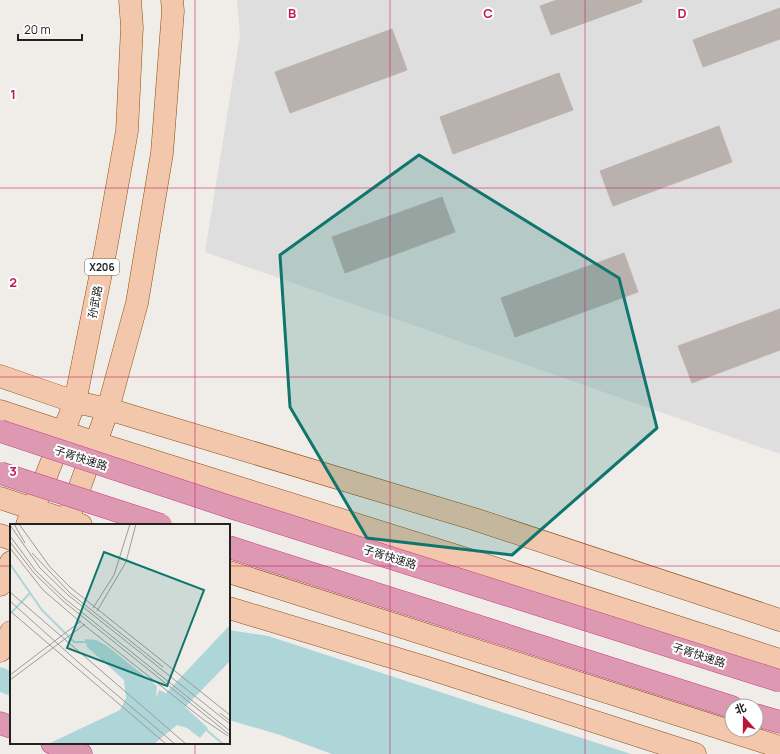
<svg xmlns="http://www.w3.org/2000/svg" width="780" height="754" font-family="Manrope,'Noto Sans SC',sans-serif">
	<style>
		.residential { fill: #dfdede }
		.water { fill: #aed6d8 }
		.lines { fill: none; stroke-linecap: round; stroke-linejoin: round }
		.canal { stroke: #aed6d8; stroke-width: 23 }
		.building { fill: #b9b1ae; stroke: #c0b1ac }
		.primary-casing { stroke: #8c4e11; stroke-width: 23 }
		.highway-casing { stroke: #c83b84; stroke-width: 23 }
		.primary { stroke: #f2c7ab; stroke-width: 22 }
		.highway { stroke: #de99b2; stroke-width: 22 }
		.highway-bridge-casing { stroke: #c83b84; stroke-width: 23; stroke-linecap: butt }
		.highway-bridge { stroke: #de99b2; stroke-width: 22 }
		.marked { fill: #0f766e; fill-opacity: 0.2; stroke: #0f766e; stroke-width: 3; stroke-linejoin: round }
		.grid { fill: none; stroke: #c2185b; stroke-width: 1; stroke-opacity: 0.55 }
		.labels { text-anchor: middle; stroke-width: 4; stroke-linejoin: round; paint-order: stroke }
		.shield { fill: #fff; stroke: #646464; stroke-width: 1 }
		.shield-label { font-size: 10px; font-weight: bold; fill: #212121 }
		.street-label { font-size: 11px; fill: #212121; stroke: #fff }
		.inset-river { fill: none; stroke: #aed6d8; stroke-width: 2 }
		.inset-road { fill: none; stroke: #9d9b98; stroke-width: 1 }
		.view { fill: #0f766e; fill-opacity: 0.15; stroke: #0f766e; stroke-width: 2 }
		.inset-edge { fill: none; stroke: #212121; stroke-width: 2 }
		.grid-label { font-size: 13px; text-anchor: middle; font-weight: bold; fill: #c2185b; stroke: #fff; stroke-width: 4; stroke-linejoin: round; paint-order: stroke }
	</style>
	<rect width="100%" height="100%" fill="#f0ece8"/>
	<!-- residential -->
	<path class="residential" d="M237 0H780V454L205 252 240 35Z"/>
	<!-- water -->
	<path class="water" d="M229 630 268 636 631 754H332L277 734 229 720Z"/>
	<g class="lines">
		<!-- canal -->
		<path class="canal" d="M0 679 11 684"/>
	</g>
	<!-- building -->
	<path class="building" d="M557 0H642V2L551 35 540 6Z
		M780 8V39L703 67 693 40Z
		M392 29 407 70 290 113 275 72Z
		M559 73 573 110 453 154 440 117Z
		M719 126 732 162 613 206 600 171Z
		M442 197 455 232 345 273 332 237Z
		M624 253 638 292 515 337 501 298Z
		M780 309V350L692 383 678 346Z"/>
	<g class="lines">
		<defs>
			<path id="primary" d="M0 376 75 402 108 409 474 519 780 620
				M0 411 96 443 460 557 780 660
				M0 498 81 525
				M27 525 75 402 106 248 127 131 132 27 130 0
				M66 525 108 409 137 303 162 153 173 11 172 0
				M0 535 11 539
				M229 572 780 747
				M0 585 11 562
				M229 608 431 669 695 754
				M0 651 11 632"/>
			<path id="highway" d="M229 547 732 707
				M756 715 780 722
				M0 723 11 727
				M52 743 81 754"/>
		</defs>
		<!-- primary casing -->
		<use href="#primary" class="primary-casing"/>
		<!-- highway casing -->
		<use href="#highway" class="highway-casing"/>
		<!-- primary -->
		<use href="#primary" class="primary"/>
		<!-- highway -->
		<use href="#highway" class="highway"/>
		<defs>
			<path id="highway-bridge" d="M0 431 233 508 780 681
				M0 473 161 525"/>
		</defs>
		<!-- highway-bridge casing -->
		<use href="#highway-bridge" class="highway-bridge-casing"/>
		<!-- highway-bridge -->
		<use href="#highway-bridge" class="highway-bridge"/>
	</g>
	<!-- marked area -->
	<path class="marked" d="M419 155 619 278 657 428 512 555 367 538 290 407 280 255Z"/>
	<!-- grid -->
	<path class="grid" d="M195 0V525M390 0V754M585 0V754M0 188H780M0 377H780M0 566H11M229 566H780M195 743V754"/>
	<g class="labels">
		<!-- shield labels -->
		<rect class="shield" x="85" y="259" width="34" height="16" rx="3"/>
		<g class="shield-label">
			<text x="102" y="271">X206</text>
		</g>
		<!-- street labels -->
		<g class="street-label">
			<text transform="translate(95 302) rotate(-79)" y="4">孙武路</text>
			<text transform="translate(81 458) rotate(18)" y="4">子胥快速路</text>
			<text transform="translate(390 557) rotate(17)" y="4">子胥快速路</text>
			<text transform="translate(699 655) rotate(18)" y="4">子胥快速路</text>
		</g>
	</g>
	<!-- overview -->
	<g transform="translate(10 524)">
		<rect width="220" height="220" fill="#f0ece8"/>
		<path d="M220 101V137L175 183 198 204 190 214 177 204 167 201 144 220H38L110 186 116 174 114 156 77 123 75 115 86 116 97 122 147 162 146 174 149 166 156 169Z" fill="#aed6d8"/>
		<path class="inset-river" d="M0 40 32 86 64 118H79M1 89 20 69M194 204 213 220"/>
		<path class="inset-road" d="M4 0 15 19M9 0 40 43 61 64 220 191M0 1 30 44 58 71 220 200M0 12 26 47 54 74 220 207M0 18 24 49 53 77 220 211M0 24 33 66 74 101 194 196 218 212M22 29 60 69 153 143M0 68 176 220M0 77 68 138 165 220M83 84 104 51 120 0M0 87 156 220M87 87 116 38 126 0M0 151 71 97M0 156 75 100M210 189 220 197"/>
		<path class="view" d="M94 28 194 66 157 162 57 124Z"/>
		<rect width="220" height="220" class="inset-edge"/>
	</g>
	<g class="grid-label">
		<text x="292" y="18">B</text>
		<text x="488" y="18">C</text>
		<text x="682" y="18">D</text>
		<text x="13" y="99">1</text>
		<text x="13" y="287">2</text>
		<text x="13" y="476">3</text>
	</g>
	<!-- north arrow -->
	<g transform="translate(744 718) rotate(339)"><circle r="19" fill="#ffffff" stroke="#a6a6a6"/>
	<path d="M0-3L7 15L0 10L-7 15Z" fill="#bb1733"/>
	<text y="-6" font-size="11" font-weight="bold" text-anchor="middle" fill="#212121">北</text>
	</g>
	<!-- scale -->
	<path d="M18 34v6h64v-6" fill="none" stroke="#212121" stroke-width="2"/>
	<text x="24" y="34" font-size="12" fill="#212121" stroke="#ffffff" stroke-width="3" paint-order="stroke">20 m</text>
</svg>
